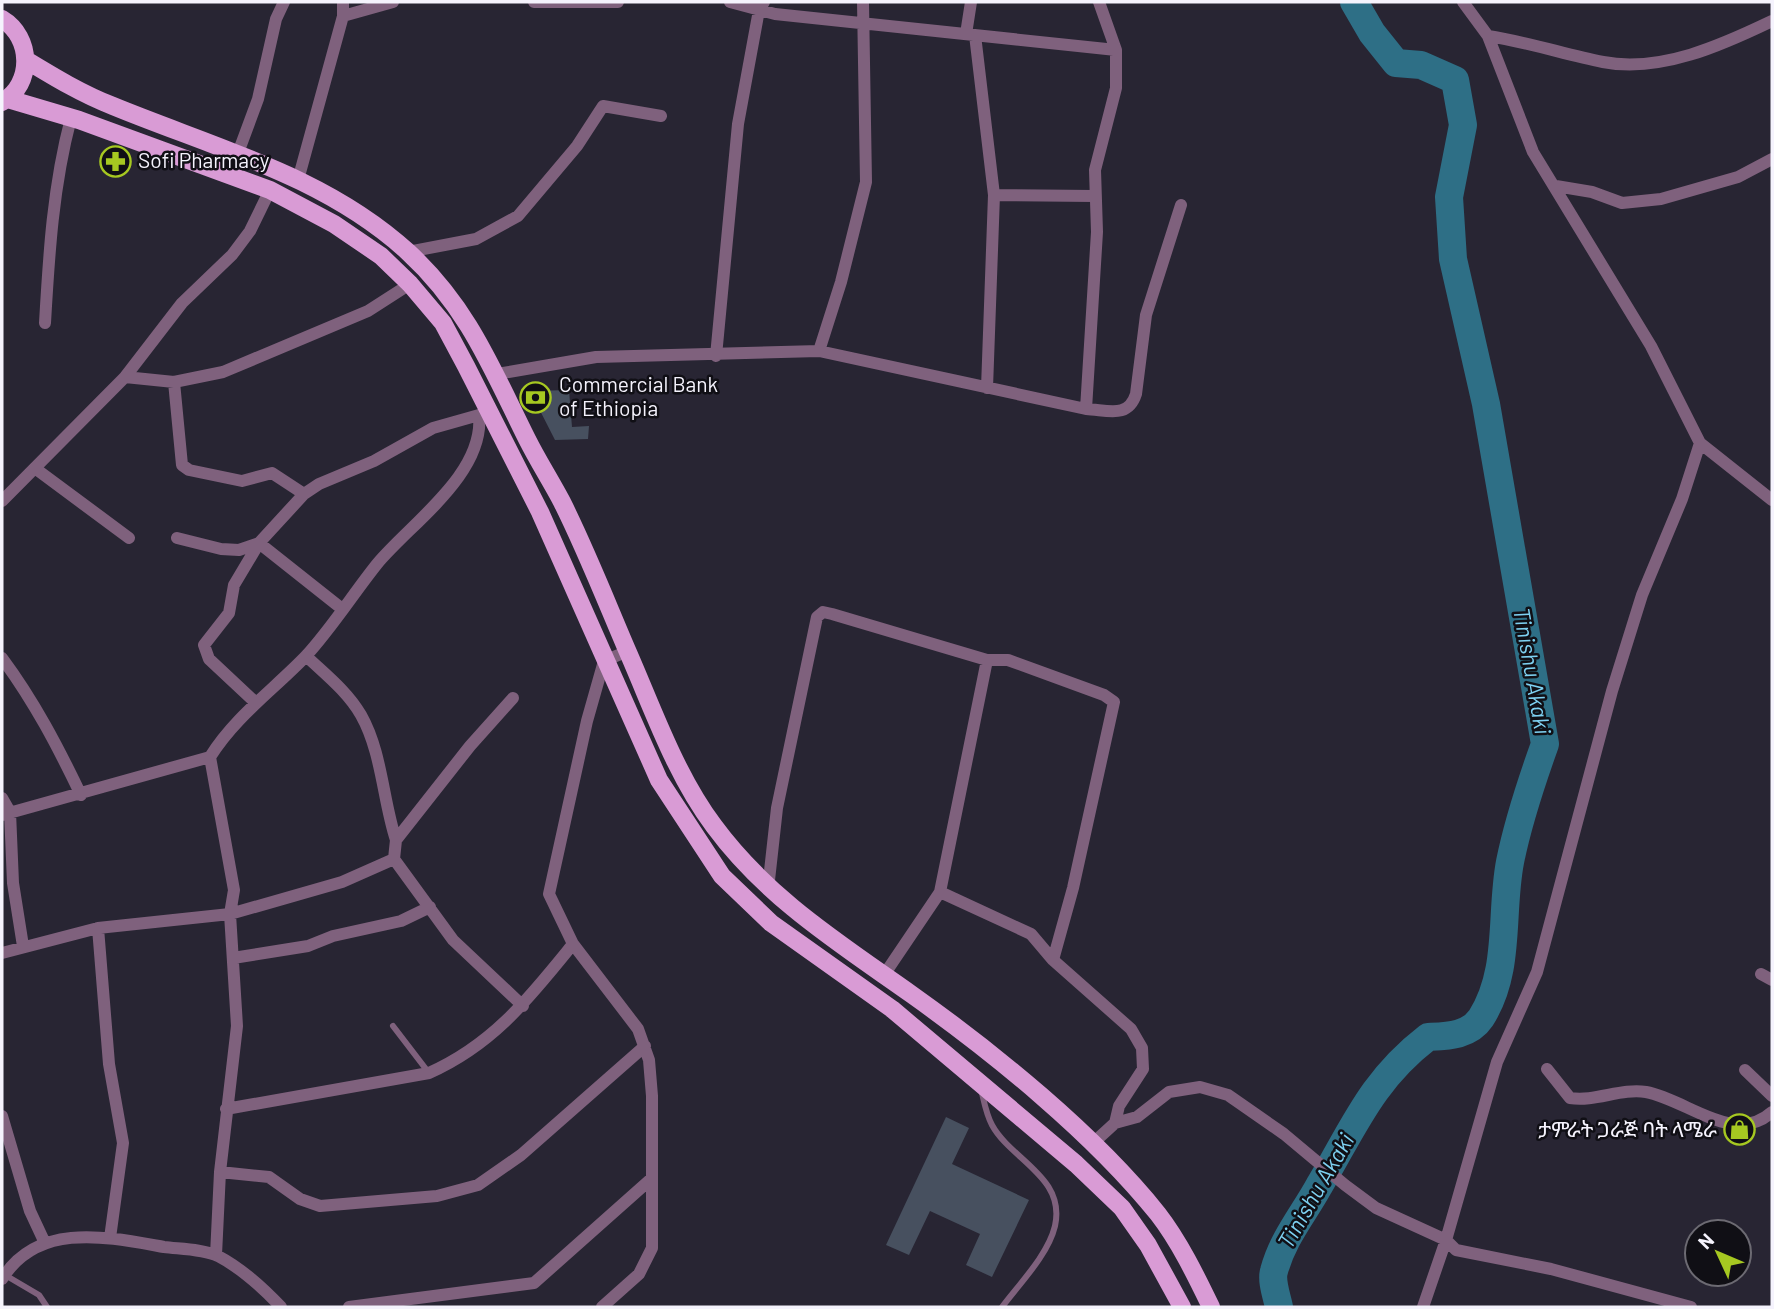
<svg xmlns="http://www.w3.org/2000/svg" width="1774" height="1309" font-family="Barlow,'Noto Sans Ethiopic',sans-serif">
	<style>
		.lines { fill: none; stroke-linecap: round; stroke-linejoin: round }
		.river { stroke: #2e6f86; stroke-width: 28 }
		.building { fill: #47505f }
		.service { stroke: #7f617d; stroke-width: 6 }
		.minor { stroke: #7f617d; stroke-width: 12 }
		.primary { stroke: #d99bd5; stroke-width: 18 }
		.labels { text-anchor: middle; stroke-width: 5; stroke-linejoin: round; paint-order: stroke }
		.poi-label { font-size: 21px; fill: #f5f3fd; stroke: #100f15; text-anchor: start }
		.water-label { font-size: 23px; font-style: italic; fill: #7ed1f1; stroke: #100f15 }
	</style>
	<rect width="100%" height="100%" fill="#282533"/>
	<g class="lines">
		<!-- river -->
		<path class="river" d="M1279 1307C1277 1297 1271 1281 1274 1271 1283 1238 1303 1215 1319 1186 1354 1127 1371 1081 1428 1037 1447 1036 1469 1036 1481 1018 1511 971 1500 914 1510 862 1518 822 1531 783 1545 744L1486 404 1453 259 1449 197 1463 125 1455 80 1421 65 1396 63 1372 33 1354 2"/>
	</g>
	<!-- building -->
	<path class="building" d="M569 390 572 427 589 426 588 439 555 440 530 391Z
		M946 1117 969 1128 952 1164 1029 1200 992 1277 966 1265 980 1234 930 1211 909 1255 886 1245Z"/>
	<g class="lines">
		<!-- service -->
		<path class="service" d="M393 1026 429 1073
			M981 1089C984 1101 986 1114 992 1125 1011 1160 1066 1177 1055 1226 1048 1255 1020 1283 1002 1307
			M5 1275 39 1295 47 1307"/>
		<!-- minor -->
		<path class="minor" d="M343 2V16L393 2
			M534 2H618
			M730 2 775 14 1116 50
			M1463 2 1488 36 1533 152 1651 346 1700 443 1772 500
			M966 34 971 2
			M975 35 994 195 987 388
			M1488 36C1527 42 1564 54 1603 62 1661 73 1722 45 1772 21
			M238 153 258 99 276 19 284 2
			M298 180 343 16
			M1556 186 1592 192 1622 203 1661 199 1738 177 1772 159
			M994 195 1094 196
			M408 252 476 239 518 216 577 146 603 106 661 116
			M45 323C49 253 53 186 71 118
			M819 351 841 282 866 182 863 2
			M716 356 738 124 759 10 764 2
			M497 374 596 357 819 351 1086 409C1108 410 1128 419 1136 394L1146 315 1181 205
			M125 377 174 382 223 372 368 311 410 284
			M174 382 182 465 189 470 242 481 272 473 304 494
			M1086 409 1097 232 1095 170 1116 88V50L1099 2
			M36 469 129 538
			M2 501 125 377 182 303 232 255 250 231 270 190
			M177 538 221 549 239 550 259 543 304 494 319 484 374 461 433 428 479 415
			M306 656C325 674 347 691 361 715 382 752 383 801 396 840
			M2 658C34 701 58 747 81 795
			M513 698 470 746 396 840 394 859 453 940 523 1006
			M255 702 209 659 204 645 229 613 234 585 259 543 341 608
			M2 798 10 812 13 883 23 946
			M2 815 210 757
			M768 889 777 808 817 617 823 612 832 614 987 660H1008L1104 695 1114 702 1073 888 1053 960
			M940 892 1031 934 1053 960 1131 1029 1142 1048 1143 1069 1119 1106 1115 1123
			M98 928 109 1064 123 1143 110 1238
			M2 953 98 928 230 914 342 882 394 859
			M233 958 308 946 333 936 401 921 430 907
			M1761 974 1772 980
			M884 975 940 892 987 660
			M1547 1069 1570 1098C1595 1102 1621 1088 1646 1092 1688 1100 1734 1146 1772 1112
			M1745 1070 1772 1096
			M226 1109 429 1073C494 1044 529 998 573 944
			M2 1116 30 1211 44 1241
			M1092 1144 1115 1123 1137 1117 1169 1092 1200 1087 1228 1095 1284 1134 1345 1185 1376 1208 1446 1240 1456 1250 1551 1269 1691 1307
			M220 1172 269 1177 300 1199 320 1206 437 1196 478 1185 521 1155 645 1046
			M216 1255 220 1172 237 1026 230 914 234 890 210 757C235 717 273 690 305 657 331 629 353 594 377 564 410 524 485 474 479 415L488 411
			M2 1279C38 1221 108 1237 164 1247 180 1249 203 1249 218 1256 241 1268 263 1288 281 1307
			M349 1307 534 1283 651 1179
			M602 1307 639 1274 652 1248V1096L649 1060 638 1029 573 944 549 894 587 721 604 661 628 651
			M1423 1307 1446 1240 1497 1062 1537 972 1612 691 1642 595 1682 499 1700 443"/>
		<!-- primary -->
		<path class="primary" d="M2 19C32 37 34 84 2 102
			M26 60C54 77 82 94 113 106 215 148 325 176 408 252 468 307 492 369 527 439 538 461 551 481 562 502 586 550 606 601 627 650 653 709 675 774 714 826 767 898 839 943 911 994 994 1053 1094 1134 1158 1214 1179 1241 1196 1276 1211 1307
			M8 99 79 120 270 190 334 224 381 256 410 284 443 323 466 366 540 512 659 780 722 876 771 923 892 1009 1076 1164 1122 1208 1148 1245 1182 1307"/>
	</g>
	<!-- icons -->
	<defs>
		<symbol id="pharmacy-ring" viewBox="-11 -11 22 22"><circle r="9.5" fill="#100f15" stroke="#a6c821" stroke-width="1.5"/><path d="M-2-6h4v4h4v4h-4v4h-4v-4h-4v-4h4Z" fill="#a6c821"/></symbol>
		<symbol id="bank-ring" viewBox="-11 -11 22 22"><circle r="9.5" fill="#100f15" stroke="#a6c821" stroke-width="1.5"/><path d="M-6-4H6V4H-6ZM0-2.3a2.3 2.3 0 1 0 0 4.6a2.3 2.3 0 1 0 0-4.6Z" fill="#a6c821"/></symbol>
		<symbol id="shop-ring" viewBox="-11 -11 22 22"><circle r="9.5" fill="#100f15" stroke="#a6c821" stroke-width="1.5"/><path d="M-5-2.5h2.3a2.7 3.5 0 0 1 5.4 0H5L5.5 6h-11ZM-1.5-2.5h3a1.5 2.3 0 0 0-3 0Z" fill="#a6c821"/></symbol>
	</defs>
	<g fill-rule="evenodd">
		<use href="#pharmacy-ring" x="98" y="144" width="35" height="35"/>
		<use href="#bank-ring" x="518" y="380" width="35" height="35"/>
		<use href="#shop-ring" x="1722" y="1112" width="35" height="35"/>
	</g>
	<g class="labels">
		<!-- poi labels -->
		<g class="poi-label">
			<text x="138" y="168">Sofi Pharmacy</text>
			<text x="559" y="392">Commercial Bank<tspan x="559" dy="24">of Ethiopia</tspan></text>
			<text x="1717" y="1137" text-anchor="end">ታምራት ጋራጅ ባት ላሜራ</text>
		</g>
		<!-- water labels -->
		<g class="water-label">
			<text transform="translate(1532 671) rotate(80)" y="8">Tinishu Akaki</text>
			<text transform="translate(1316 1191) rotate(-60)" y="8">Tinishu Akaki</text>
		</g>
	</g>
	<!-- border -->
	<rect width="1774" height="1309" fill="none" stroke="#f5f3fd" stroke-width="7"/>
	<!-- north arrow -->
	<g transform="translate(1718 1253) rotate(314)"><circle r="33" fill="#100f15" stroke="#6c6a72" stroke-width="2"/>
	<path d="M0-5L12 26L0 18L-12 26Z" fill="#a6c821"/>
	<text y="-10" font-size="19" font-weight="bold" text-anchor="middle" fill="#f5f3fd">N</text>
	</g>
</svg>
